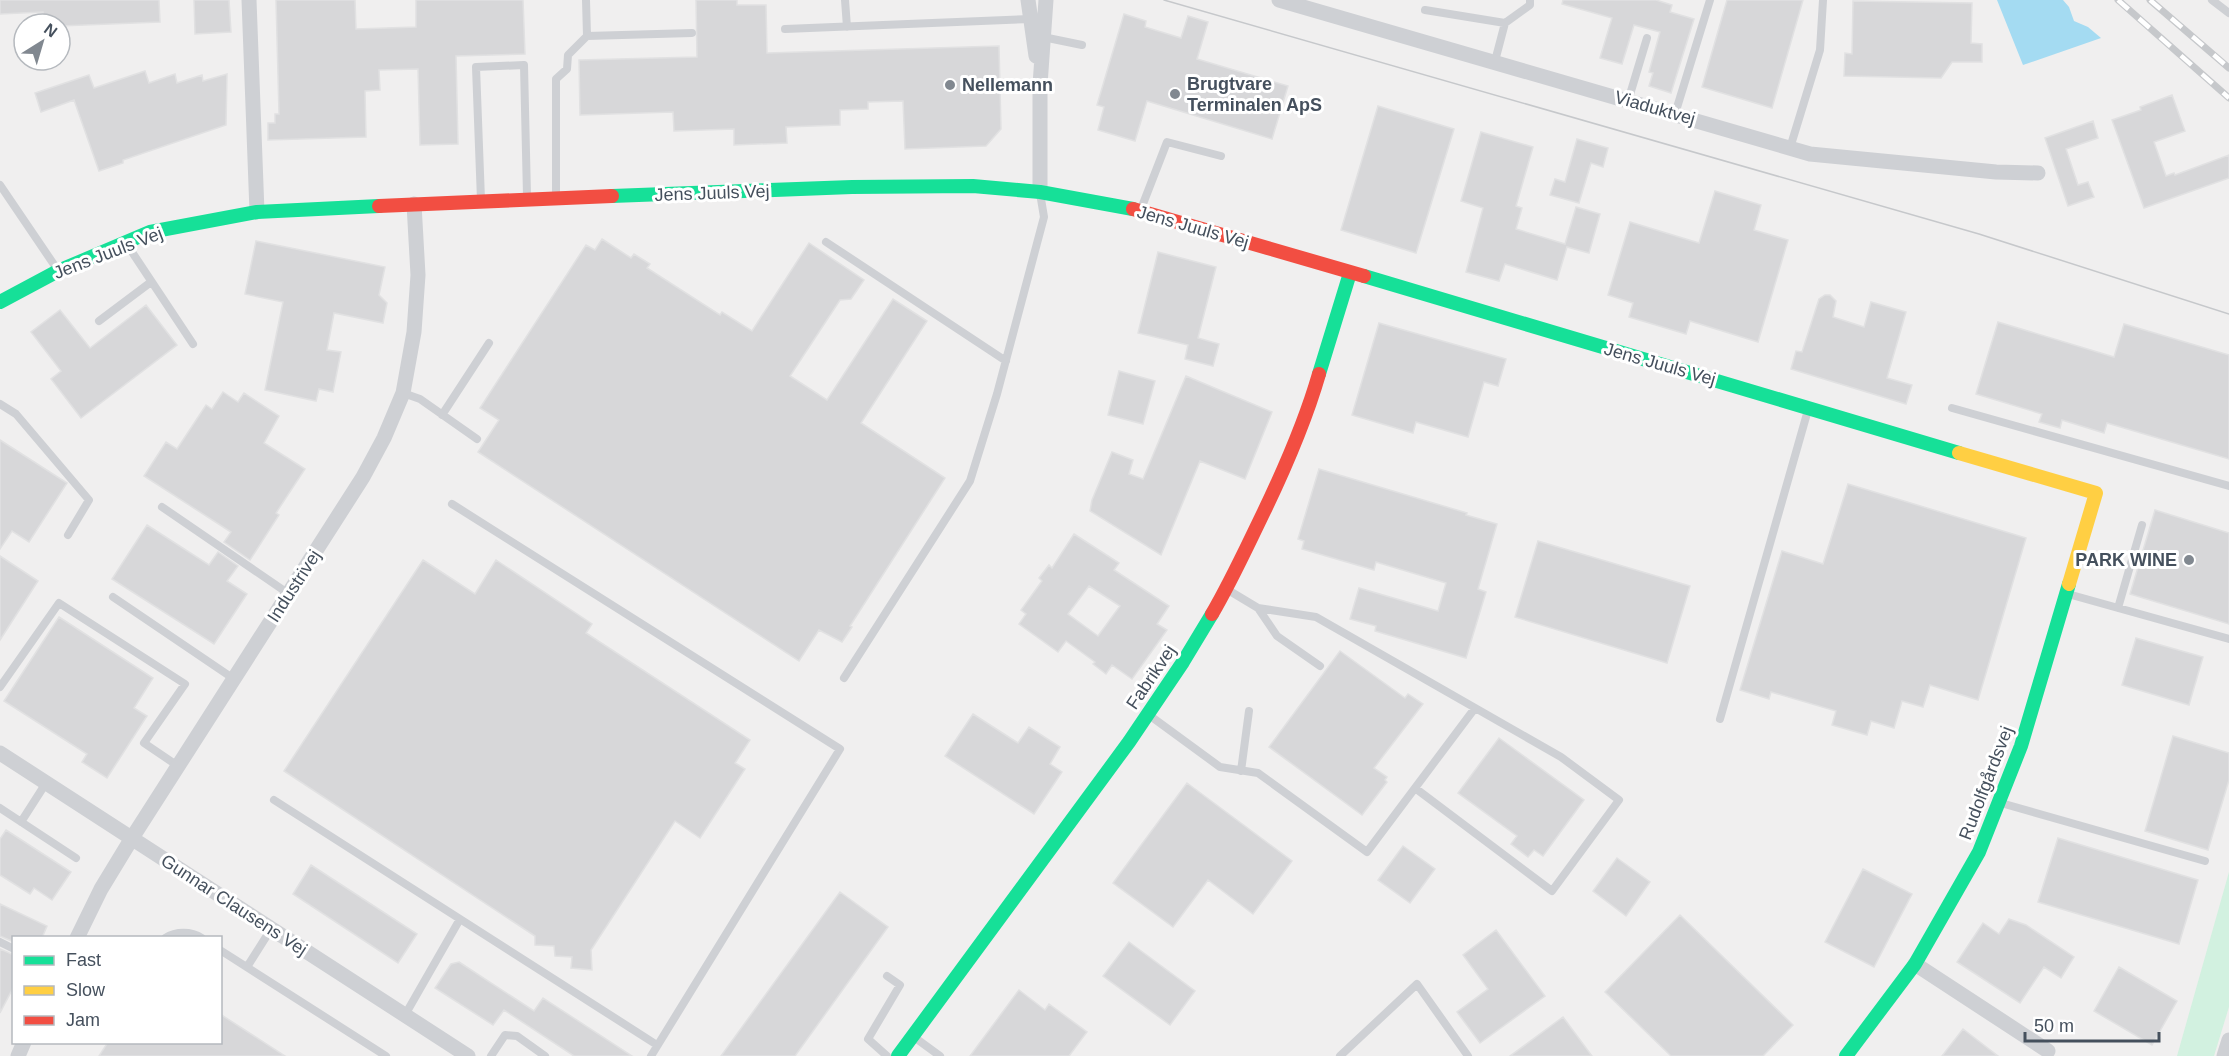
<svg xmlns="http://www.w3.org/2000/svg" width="2229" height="1056" font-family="Helvetica,sans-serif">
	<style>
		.green { fill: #d2f1e0 }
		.water { fill: #a4dbf2 }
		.building { fill: #d7d7d9; stroke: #e1e1e2; stroke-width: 1.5; fill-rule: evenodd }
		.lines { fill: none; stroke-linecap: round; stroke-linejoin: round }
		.lane { stroke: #ced0d4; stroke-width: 8 }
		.street { stroke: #ced0d4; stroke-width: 15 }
		.fast { stroke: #16e098; stroke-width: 14 }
		.slow { stroke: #ffcf43; stroke-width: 14 }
		.jam { stroke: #f24e42; stroke-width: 14 }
		.tram { stroke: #c6c8cb; stroke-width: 1.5 }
		.rail-casing { stroke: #c6c8cb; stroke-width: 7 }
		.rail { stroke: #fff; stroke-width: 4.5; stroke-dasharray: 14; stroke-linecap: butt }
		.poi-dot { fill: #818890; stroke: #fff; stroke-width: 2 }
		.labels { text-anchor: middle; stroke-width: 6; stroke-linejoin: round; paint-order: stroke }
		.poi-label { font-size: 18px; font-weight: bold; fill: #45505d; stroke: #fff; text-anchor: start }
		.street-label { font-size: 18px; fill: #45505d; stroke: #fff }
	</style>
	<rect width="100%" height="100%" fill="#f0efef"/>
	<!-- green -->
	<path class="green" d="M2229 872V1007L2214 1056H2177Z"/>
	<!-- water -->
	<path class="water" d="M1997 0H2063L2069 7 2074 21 2088 27 2101 38 2023 65Z"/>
	<!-- building -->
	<path class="building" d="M0 0H159L160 22 60 26V24H44L43 12 0 14Z
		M194 0H229L231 32 195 34Z
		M276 0H355L356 29 416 27V0H523L525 54 456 56 458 144 420 145 418 69 379 70 380 90 365 91 366 137 268 140V123H275V114H279Z
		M696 0H737V5H766L767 53 999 46 1001 129 986 146 905 149 903 101 868 102V109L840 110V125L786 127 787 143 734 145V129L674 131 673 112 580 115 579 60 697 57Z
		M1563 0H1656L1672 5 1670 12 1694 19 1671 93 1649 86 1653 73 1649 72 1660 32 1634 25 1622 64 1600 58 1612 18 1562 4Z
		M1727 0H1803L1772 108 1702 87Z
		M1853 1 1972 3 1971 43 1982 44V62H1952L1941 78 1844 76 1845 53 1852 54Z
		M1124 14 1146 21 1145 27 1181 38 1188 16 1208 22 1197 59 1288 86 1272 139 1147 101 1135 141 1098 130 1104 107 1097 105Z
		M145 71 149 83 175 74 177 83 202 75 203 81 227 74 226 125 123 160V163L99 171 74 100 41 112 35 93 89 75 94 88Z
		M2172 95 2185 131 2154 142 2166 176 2174 173 2175 175 2229 155V178L2144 208 2112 120 2141 110 2140 107Z
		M1378 106 1454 129 1416 253 1341 230Z
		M2093 121 2098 138 2066 149 2078 185 2088 182 2094 197 2068 206 2045 138Z
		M1481 132 1533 147 1516 206 1522 208 1516 229 1565 244 1576 207 1600 214 1589 253 1567 247 1557 280 1505 264 1499 281 1466 272 1483 208 1461 201Z
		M1577 139 1608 148 1603 167 1591 163 1579 203 1550 195 1555 179 1565 182Z
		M1715 191 1761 205 1754 230 1788 240 1758 342 1690 321 1686 334 1629 317 1633 303 1608 295 1630 222 1699 243Z
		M602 239 631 258 634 254 650 264 647 268 720 315 722 312 752 331 809 243 864 280 851 299 840 300 790 376 827 400 893 299 927 321 861 423 945 478 850 626 852 627 842 642 819 630 799 661 478 452 499 420 480 408 586 245 595 250Z
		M256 241 385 267 379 295 387 303 383 323 334 313 327 350 341 352 333 392 319 389 316 401 265 390 283 302 245 294Z
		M1158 252 1216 267 1198 338 1219 344 1213 366 1185 359 1188 345 1138 333Z
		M1825 295H1830L1836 301 1833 317 1864 327 1871 302 1906 312 1887 378 1912 385 1906 404 1791 369 1796 351 1802 352 1819 299Z
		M146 305 177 345 81 418 51 379 61 371 31 332 60 310 90 348Z
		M1998 322 2114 357 2124 324 2229 355V459L2107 423 2104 433 2062 420 2060 428 2039 422 2042 414 1976 394Z
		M1379 323 1506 359 1498 386 1484 382 1468 437 1416 422 1413 433 1352 415Z
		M1119 371 1155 381 1143 424 1108 415Z
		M1186 376 1272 412 1245 479 1200 461 1161 555 1090 511 1092 500 1112 452 1133 460 1129 474 1143 479Z
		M223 392 238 402 244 393 279 416 264 443 305 469 276 513 279 515 250 560 224 542 231 532 144 476 166 442 177 449 206 405 212 409Z
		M0 440 67 483 29 542 12 531 0 549Z
		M1319 469 1467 513 1466 515 1497 524 1478 589 1486 592 1466 658 1375 631 1376 626 1350 619 1359 588 1438 611 1446 583 1376 562 1374 570 1302 549 1304 541 1298 539Z
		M1848 484 2026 538 1978 700 1930 685 1923 707 1902 701 1894 728 1871 721 1867 735 1832 725 1836 711 1771 692 1769 699 1740 690 1782 551 1823 564Z
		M2155 510 2229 533V624L2130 594Z
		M147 525 209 565 218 552 238 566 227 581 247 594 214 644 112 579Z
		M1074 534 1119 563 1114 570 1169 606 1157 624 1167 630 1132 679 1112 665 1106 674 1093 664 1095 662 1066 641 1058 652 1019 624 1026 614 1021 610 1042 581 1039 578 1049 565 1052 568ZM1089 586 1120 606 1098 636 1068 614Z
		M1538 541 1690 586 1667 663 1515 617Z
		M0 556 38 581 0 640Z
		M423 560 475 594 496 560 592 624 586 633 750 740 735 763 745 769 700 838 675 821 591 950 592 970 571 968 572 957 555 956 554 946 535 945V936L284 771Z
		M59 617 153 678 134 708 147 716 107 778 82 762 87 754 4 701Z
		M2136 638 2203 657 2189 705 2122 685Z
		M1340 651 1405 698 1408 694 1423 704 1374 768 1387 777 1385 780 1387 782 1362 815 1269 747Z
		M973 714 1018 743 1029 727 1060 747 1050 764 1062 772 1034 814 945 756Z
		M2173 736 2229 753V780L2208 850 2145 831Z
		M1499 738 1584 800 1543 856 1534 850 1528 857 1511 844 1517 836 1458 793Z
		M1187 783 1292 861 1253 914 1208 880 1173 927 1113 883Z
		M6 830 71 872 52 900 34 888 30 894 0 875V839Z
		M2058 838 2198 880 2179 944 2038 902Z
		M1403 846 1435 869 1410 903 1378 880Z
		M1617 858 1650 882 1626 916 1593 891Z
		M311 865 417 934 398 963 293 894Z
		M1863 869 1912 894 1874 967 1825 942Z
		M840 892 888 927 795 1056H721Z
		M0 904 47 926 42 938H14V942L0 936Z
		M1680 915 1793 1025 1763 1056H1671L1605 992Z
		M2009 919 2026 925 2074 957 2061 978 2044 967 2020 1003 1957 962 1983 923 1999 934Z
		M1496 930 1545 996 1480 1043 1457 1012 1488 989 1463 955Z
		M1129 942 1195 991 1170 1025 1103 976Z
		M0 949 14 955V986L0 1013Z
		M459 962 534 1011 543 998 632 1056H574L504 1010 493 1025 435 988 451 964Z
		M2119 967 2177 1001 2152 1045 2094 1011Z
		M1019 990 1045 1010 1049 1004 1087 1032 1069 1056H970Z
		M220 1014 285 1056H99L108 1042H220Z
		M1563 1017 1592 1056H1510Z
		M1963 1029 1998 1056H1942Z"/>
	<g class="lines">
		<!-- lane -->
		<path class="lane" d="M586 0 587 36
			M845 0 847 27
			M2212 0 2229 13
			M1425 10 1505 23 1530 5V0
			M785 29 1031 19
			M1043 37 1082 45
			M1495 61 1505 23
			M1628 101 1647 38
			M1675 114 1710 0
			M1790 148 1820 50 1823 0
			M0 185 57 269
			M556 195V79L567 69 568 55 587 36 692 33
			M481 200 476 67 524 65 527 196
			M1141 209 1167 142 1221 156
			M826 242 1006 361
			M126 243 193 344
			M99 321 151 282
			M403 393 420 399 477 439
			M0 404 16 414 89 500 68 535
			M1952 408 2229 486
			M442 415 489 343
			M452 504 840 749 651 1056
			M162 507 289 594
			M1228 590 1258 608 1316 617 1561 757 1619 800 1552 891 1415 788
			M2068 594 2229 639
			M113 597 234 679
			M1258 608 1277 636 1320 666
			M2118 608 2142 525
			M844 678 970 481 997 394 1044 217 1040 193
			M0 687 59 603 185 684 144 743 178 766
			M1149 715 1220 767 1258 773 1367 852 1475 708
			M1720 719 1808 410
			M1241 771 1249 711
			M274 800 657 1045
			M2001 803 2205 861
			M0 808 76 858
			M21 822 46 783
			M165 938C176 931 191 931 202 938
			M0 942 14 949
			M220 950 386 1056
			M247 967 271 929
			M887 976 900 985 868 1039 887 1056
			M405 1015 460 919
			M914 1037 940 1056
			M491 1056 505 1035 517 1036 545 1056
			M1340 1056 1417 984 1468 1056"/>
		<!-- street -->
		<path class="street" d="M249 0 257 212
			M1028 0 1036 56
			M1279 0 1810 154 1996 172 2038 173
			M1040 192V85L1046 0
			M0 753 468 1056
			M77 938 101 889 132 838 363 477 384 438 403 393 414 332 418 275 414 204
			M1915 964 2048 1051
			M18 1056 24 1042
			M2224 1056 2229 1040"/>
		<!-- fast -->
		<path class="fast" d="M612 196 852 187 973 186 1040 192 1133 209
			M1364 276 1959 453
			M0 302 58 271 150 232 257 212 379 206
			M1319 374 1350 273
			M898 1056 1129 742 1183 662 1212 614
			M1846 1056 1915 964 1979 852 2021 746 2069 584"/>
		<!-- slow -->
		<path class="slow" d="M1959 453 2096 493 2069 584"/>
		<!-- jam -->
		<path class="jam" d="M379 206 612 196
			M1133 209 1364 276
			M1212 614C1229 585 1243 555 1258 524 1282 475 1304 426 1319 374"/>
		<!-- tram -->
		<path class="tram" d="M1164 0 1979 234 2229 314"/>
		<defs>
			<path id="rail" d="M2118 0 2229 98
				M2150 0 2229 68"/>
		</defs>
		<!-- rail casing -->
		<use href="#rail" class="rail-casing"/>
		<!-- rail -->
		<use href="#rail" class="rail"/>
	</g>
	<!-- markers -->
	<g class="poi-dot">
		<circle cx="950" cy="85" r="6"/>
		<circle cx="1175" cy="94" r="6"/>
		<circle cx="2189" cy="560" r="6"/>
	</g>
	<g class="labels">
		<!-- poi labels -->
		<g class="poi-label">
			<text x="1187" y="90">Brugtvare<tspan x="1187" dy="21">Terminalen ApS</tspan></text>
			<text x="962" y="91">Nellemann</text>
			<text x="2177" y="566" text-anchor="end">PARK WINE</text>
		</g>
		<!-- street labels -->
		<g class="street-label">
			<text transform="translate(1655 108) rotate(16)" y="6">Viaduktvej</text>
			<text transform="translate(712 193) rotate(-2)" y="6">Jens Juuls Vej</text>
			<text transform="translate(1193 227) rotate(16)" y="6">Jens Juuls Vej</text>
			<text transform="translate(108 253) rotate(-21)" y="6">Jens Juuls Vej</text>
			<text transform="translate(1660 364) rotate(16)" y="6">Jens Juuls Vej</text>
			<text transform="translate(294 586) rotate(-57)" y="6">Industrivej</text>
			<text transform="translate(1151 677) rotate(-56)" y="6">Fabrikvej</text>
			<text transform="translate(1986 783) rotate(-69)" y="6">Rudolfgårdsvej</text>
			<text transform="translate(234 905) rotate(33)" y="6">Gunnar Clausens Vej</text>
		</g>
	</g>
	<!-- legend -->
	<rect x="12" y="936" width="210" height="108" fill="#ffffff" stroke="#b5b9be" stroke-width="1.5"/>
	<rect x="24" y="956" width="30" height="9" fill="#16e098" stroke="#b5b9be" stroke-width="1.5"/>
	<text x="66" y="966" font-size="18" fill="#45505d">Fast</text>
	<rect x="24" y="986" width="30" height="9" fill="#ffcf43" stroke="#b5b9be" stroke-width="1.5"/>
	<text x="66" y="996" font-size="18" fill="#45505d">Slow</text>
	<rect x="24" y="1016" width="30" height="9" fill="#f24e42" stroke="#b5b9be" stroke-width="1.5"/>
	<text x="66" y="1026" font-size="18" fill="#45505d">Jam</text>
	<!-- north arrow -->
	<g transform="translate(42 42) rotate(37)"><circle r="28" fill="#ffffff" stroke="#b5b9be" stroke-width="1.5"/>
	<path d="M0-4.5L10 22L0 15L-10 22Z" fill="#818890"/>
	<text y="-9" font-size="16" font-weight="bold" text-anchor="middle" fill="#45505d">N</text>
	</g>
	<!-- scale -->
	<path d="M2025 1032v9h134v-9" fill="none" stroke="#45505d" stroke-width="3"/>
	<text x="2034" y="1032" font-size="18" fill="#45505d" stroke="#ffffff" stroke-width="4.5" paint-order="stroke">50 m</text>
</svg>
